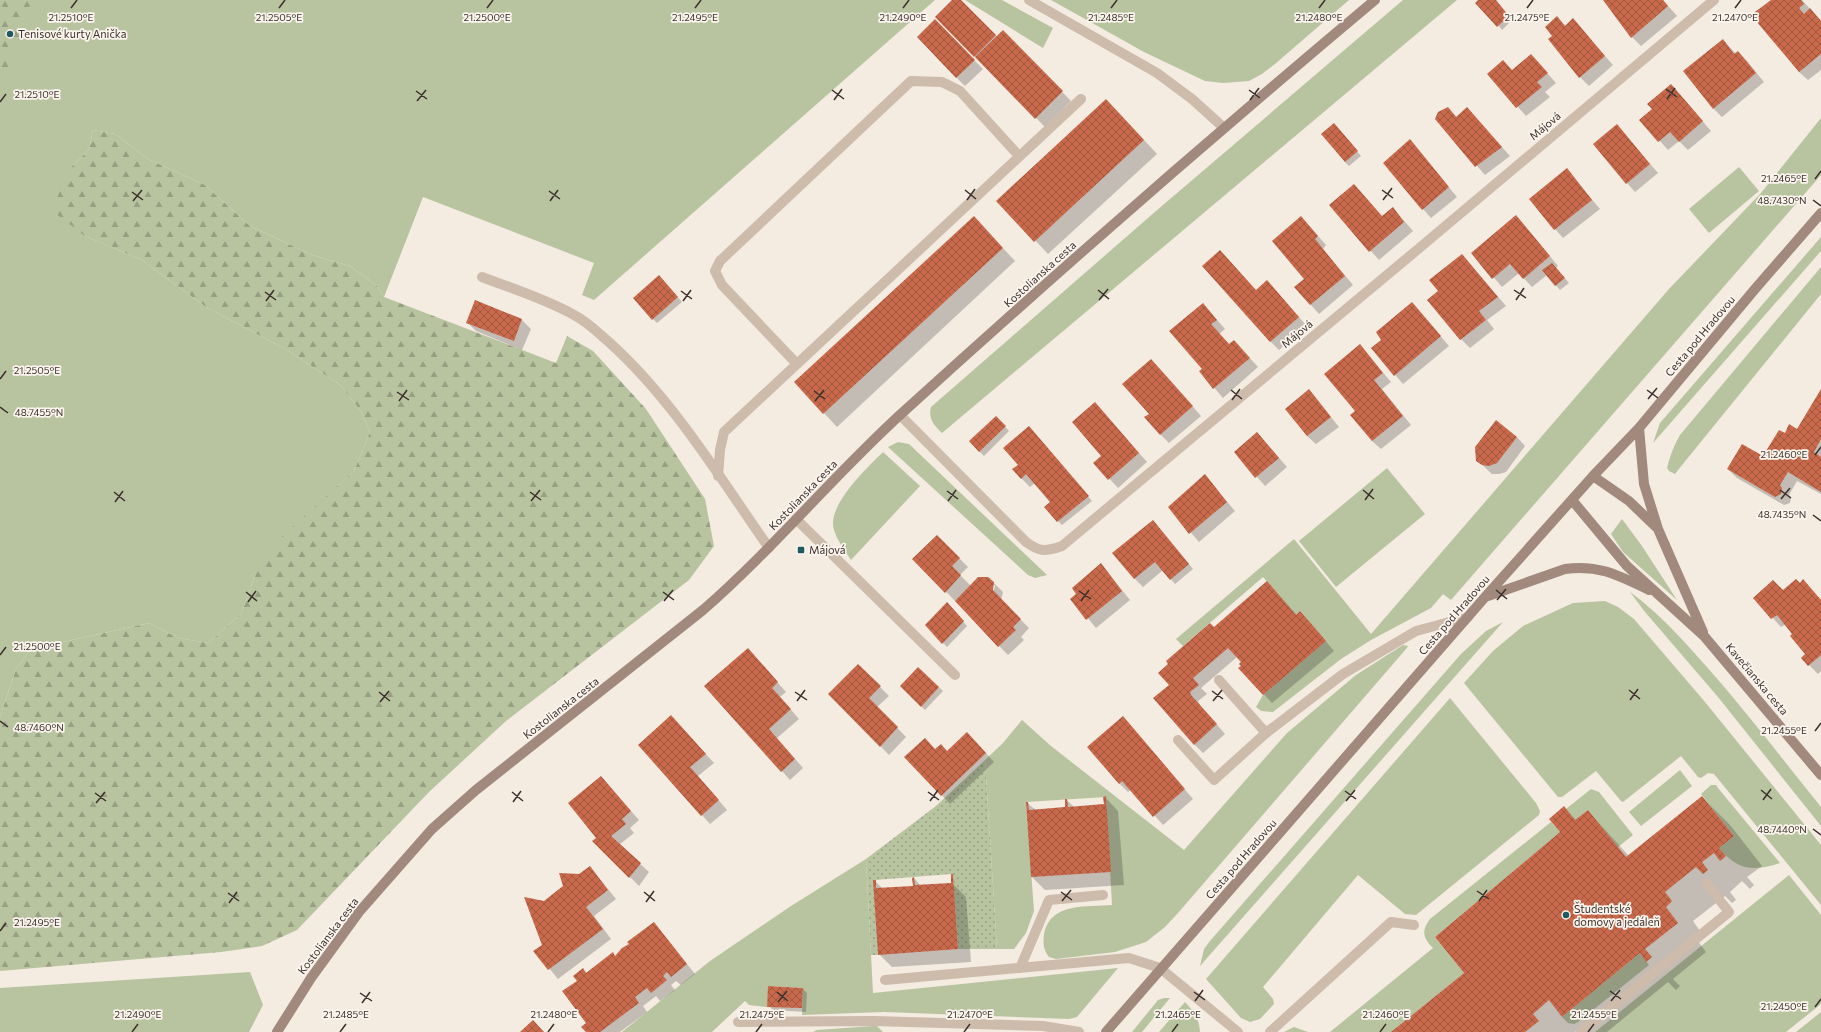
<svg xmlns="http://www.w3.org/2000/svg" width="1821" height="1032" font-family="Commissioner,sans-serif">
	<style>
		.grass { fill: #b8c4a0 }
		.forest { fill: url(#forest-firs) }
		.park { fill: url(#park-dots) }
		.shadow { fill: #0003; fill-rule: evenodd }
		.building { fill: url(#building-cross-hatch) }
		.lines { fill: none; stroke-linecap: round; stroke-linejoin: round }
		.lane { stroke: #cdbbac; stroke-width: 10 }
		.street { stroke: #cdbbac; stroke-width: 10 }
		.secondary { stroke: #a18a7d; stroke-width: 10 }
		.ticks { fill: none; stroke: #3b302b; stroke-width: 1.5 }
		.poi-dot { fill: #1f5a5e; stroke: #fbf5ee; stroke-width: 1.5 }
		.labels { text-anchor: middle; stroke-width: 3.5; stroke-linejoin: round; paint-order: stroke }
		.poi-label { font-size: 11px; fill: #3b302b; stroke: #fbf5ee; text-anchor: start }
		.street-label { font-size: 11px; fill: #3b302b; stroke: #fbf5ee }
		.ticks-label { font-size: 10px; text-anchor: middle; fill: #3b302b; stroke: #fbf5ee; stroke-width: 3.5; stroke-linejoin: round; paint-order: stroke }
	</style>
	<defs>
		<pattern id="forest-firs" width="22" height="20" patternUnits="userSpaceOnUse"><rect width="22" height="20" fill="#b8c4a0"/><path d="M5 1l3.5 6h-7zM16 11l3.5 6h-7z" fill="#97a083"/></pattern>
		<pattern id="park-dots" width="8" height="8" patternUnits="userSpaceOnUse"><rect width="8" height="8" fill="#b8c4a0"/><path d="M2 2h.1M6 6h.1" fill="none" stroke="#97a083" stroke-width="1.8" stroke-linecap="round"/></pattern>
		<pattern id="building-cross-hatch" width="8" height="8" patternUnits="userSpaceOnUse"><rect width="8" height="8" fill="#c8694b"/><path d="M0 0l8 8M0 8l8-8" fill="none" stroke="#a4573f"/></pattern>
	</defs>
	<rect width="100%" height="100%" fill="#f4ebe1"/>
	<!-- grass -->
	<path class="grass" d="M0 0H935L594 300 582 295 594 263 423 197 384 297 376 285 350 266 312 255 250 226 205 185 148 159 115 134 93 130 89 150 70 168 85 236 142 260 206 307 287 350 339 384 360 410 370 432 354 471 308 514 255 575 241 614 208 643 178 638 149 623 31 649 16 669 0 717Z
		M965 0H1002L1053 28 1043 48Z
		M1051 0H1349L1275 64 1262 74 1249 81 1223 83 1205 81 1144 52Z
		M1403 0H1457L942 433C934 425 928 419 931 407L1156 211Z
		M1821 118V175L1451 600 1443 594 1431 608 1371 640 1341 659 1273 712 1261 711 1256 707 1263 695 1325 641 1300 611 1296 615 1263 577 1183 646 1176 639 1294 539 1371 634 1669 289 1761 193Z
		M1739 167 1759 191 1709 233 1689 209Z
		M1821 237V251L1653 443 1660 423Z
		M1821 267V294L1678 470 1675 474 1669 471 1667 468C1670 456 1674 445 1680 435Z
		M898 442 909 444 1047 575 1035 578 1028 575 888 447Z
		M883 452 920 486 851 560C845 551 837 540 834 530 826 506 867 468 883 452Z
		M1387 468 1425 514 1336 587 1299 541Z
		M1622 519 1642 546 1677 600 1623 552 1611 534Z
		M1630 592C1659 613 1682 639 1706 666 1746 711 1783 760 1821 807V826L1718 697 1645 612Z
		M1605 601 1618 607 1634 619 1705 702 1821 845V905L1714 774 1708 773 1701 778 1698 777 1681 756 1623 802 1621 801 1596 771 1562 797H1558L1464 683 1493 651 1523 626 1573 603Z
		M1503 622 1200 966 1204 949 1210 941 1461 654 1486 631Z
		M1403 645 1408 646 1406 649 1178 913 1165 927 1146 942 1115 952 1056 959 1049 957C1043 949 1043 943 1044 934 1050 902 1088 907 1112 905L1106 797 1026 802 1034 911 1026 933 1014 949H997L985 760 1003 743 1022 720 1051 746 1184 850 1287 733 1356 675Z
		M1450 698 1536 803 1540 811 1539 815 1416 915 1405 914 1358 875 1263 987 1273 999 1274 1004 1260 1019 1250 1022 1241 1018 1206 979Z
		M1680 770 1692 786 1641 826 1629 812Z
		M1711 785H1716L1718 788 1780 863C1753 872 1737 870 1719 848L1734 836 1701 794Z
		M1591 789 1599 792 1633 835 1618 847 1588 810 1575 820 1566 809Z
		M1551 822 1560 832 1435 937 1464 973 1391 1032H1330L1433 948C1423 938 1421 931 1430 919Z
		M866 859 873 993 1118 968 1082 1011 1077 1017 1069 1019 884 1012 802 1015 803 988 769 986 767 1007 749 1005 745 1001 712 1032H622L710 961 791 906Z
		M1789 875 1821 915V1004L1786 1032H1595Z
		M1640 953 1649 965 1578 1022 1574 1024 1568 1023 1562 1017Z
		M250 972 263 1005 249 1032H0V988Z
		M1164 998H1170L1142 1032H1132L1158 1000Z
		M1185 1002C1194 1012 1199 1018 1200 1032H1159Z
		M1821 1012V1032H1796Z
		M873 1026H877L883 1032H813L817 1030Z
		M1294 1027 1308 1032H1284Z"/>
	<!-- forest -->
	<path class="forest" d="M0 0H32L7 70 0 68Z
		M93 130 115 134 148 159 205 185 250 226 312 255 350 266 376 285 384 297 556 363 567 336 593 351 646 409 705 499 714 546 689 580 506 721 429 792 297 930 262 946 221 952 0 971V717L16 669 31 649 149 623 178 638 208 643 241 614 255 575 276 542 354 471 370 432 360 410 339 384 287 350 206 307 142 260 85 236 55 213 57 198 70 168 89 150Z"/>
	<!-- park -->
	<path class="park" d="M985 760 997 949H958L953 875 951 874 875 880 878 955H871L866 859 936 806Z"/>
	<!-- shadow -->
	<path class="shadow" d="M954 0H960L997 37 1003 31 1071 101 1045 127 936 17Z
		M1479 0H1495L1512 20 1502 30Z
		M1604 0H1663L1677 16 1641 46 1632 37Z
		M1772 0H1802L1821 21V70L1808 80 1799 72Z
		M1557 18 1566 26 1573 20 1613 65 1589 86 1580 77 1554 36Z
		M935 21 983 69 965 86 956 77Z
		M1723 40 1736 54 1738 52 1747 61 1764 82 1722 117 1713 108Z
		M1531 55 1556 83 1545 92 1550 97 1526 116 1489 74 1513 71Z
		M1671 85 1711 131 1688 150 1679 141 1668 150 1641 120 1653 109Z
		M1448 108 1457 117 1467 108 1510 156 1485 175 1436 119Z
		M1119 113 1157 154 1048 254 998 201Z
		M1617 126 1658 173 1635 192 1627 183Z
		M1338 129 1361 156 1349 166 1345 162Z
		M1410 141 1457 197 1431 218 1423 209Z
		M1567 170 1600 209 1563 238 1555 229Z
		M1330 205 1382 217 1393 208 1413 231 1379 260Z
		M1301 217 1326 245 1323 249 1353 285 1319 314 1296 288 1305 280Z
		M1525 226 1558 266 1556 268 1569 283 1560 290 1547 275 1532 287 1519 273 1502 287 1473 253Z
		M987 231 1015 261 837 427 795 382Z
		M1462 255 1506 306 1487 320 1494 329 1470 348 1461 339 1440 291Z
		M663 281 682 302 657 323 653 319Z
		M1257 291H1275L1307 326 1279 350 1270 341Z
		M476 302 522 320 531 329 522 350 476 331 468 323Z
		M1412 303 1449 346 1403 384 1372 348 1382 340Z
		M1211 313 1225 329 1219 334 1230 345 1234 341 1258 367 1223 398 1200 371 1203 369Z
		M1360 345 1391 382 1382 389 1411 425 1381 449 1372 441 1356 411Z
		M1160 369 1201 416 1169 443 1160 434 1150 414Z
		M1309 390 1339 427 1316 444 1307 436Z
		M1821 391V494L1797 481 1789 495 1791 498 1790 503 1784 505 1737 478 1728 469 1764 458 1785 434 1797 431Z
		M1095 403 1147 462 1118 488 1095 463 1102 456Z
		M996 417 1009 431 984 456 970 442Z
		M1029 427 1092 501 1062 525 1058 521 1051 503 1035 483 1030 487 1021 478 1019 465Z
		M1517 437 1525 446 1506 472 1499 474H1492L1477 460Z
		M1266 443 1287 467 1265 486 1235 452Z
		M1205 476 1235 511 1199 542 1169 507Z
		M1153 521 1193 569 1175 584 1163 570 1143 587 1134 578Z
		M937 536 968 567 960 575 971 586 994 583 1003 592 1001 600 1029 628 1021 637 1024 640 1008 655 914 559ZM993 585H995L993 595H991Z
		M1101 564 1130 600 1096 628 1072 599Z
		M1803 581 1821 600V671L1818 674 1809 665 1807 654 1786 624 1781 627 1755 598 1784 592Z
		M1267 582 1297 615 1309 621 1334 651 1272 703 1240 668 1242 666V662L1237 657 1201 688 1207 694 1198 701 1200 705 1225 734 1203 753 1194 744 1170 685 1214 629Z
		M951 607 967 626 947 647 926 625Z
		M756 658 786 692 780 697 799 719 777 738 803 768 790 780 706 686Z
		M858 665 889 696 877 707 906 737 889 755 830 694Z
		M918 668 943 691 925 710 901 686Z
		M1123 717 1193 799 1163 825 1131 789 1128 792 1119 783Z
		M679 725 714 763 698 776 727 810 710 824 702 815Z
		M976 742 994 762 950 804 906 757 936 751 947 752Z
		M601 777 639 820 630 828 634 833 619 845 649 872 639 886 594 841 598 839Z
		M1105 797 1118 811 1124 885 1045 890 1032 877 1027 803 1036 810 1066 808 1067 800 1074 807 1105 805Z
		M1702 797 1731 826 1762 866 1747 877 1754 885 1750 889 1742 881 1730 892 1736 900 1732 903 1725 896 1693 921 1700 931 1694 936 1706 952 1673 979 1680 986 1676 990 1668 982 1607 1032H1578L1577 1030 1575 1032H1393L1465 973 1436 937 1561 832 1564 808 1576 820 1588 811 1629 856Z
		M590 867 616 899 594 916 611 939 558 979 535 951 543 945 544 902Z
		M914 878 921 886 953 884 966 897 971 962 892 967 879 954 875 881 883 889 914 887Z
		M654 923 695 974 681 985 676 981 671 985 675 990 660 1001 656 996 643 1006 647 1012 620 1032H587L588 1023 578 981 583 970 587 973 613 954 616 957Z
		M803 989 807 993 806 1012 773 1010 769 1006Z"/>
	<!-- building -->
	<path class="building" d="M952 0H961L996 35 974 57 935 17Z
		M1478 0H1496L1509 16 1497 27 1475 3Z
		M1603 0H1663L1668 6 1631 38Z
		M1771 0H1801L1804 4 1799 8 1804 14 1810 8 1821 21V54L1799 72 1751 15Z
		M1557 16 1565 26 1573 18 1605 56 1579 78 1548 39 1552 36 1545 27Z
		M935 19 975 60 956 78 917 37Z
		M1003 30 1063 91 1035 119 975 57Z
		M1723 39 1734 54 1738 51 1756 73 1713 109 1683 71Z
		M1531 54 1548 73 1537 82 1542 87 1516 108 1487 74 1503 60 1512 70Z
		M1671 84 1703 121 1679 142 1670 132 1658 142 1639 120 1652 109 1647 104Z
		M1106 99 1144 140 1034 242 996 201Z
		M1448 107 1456 117 1467 107 1502 147 1475 167 1435 119 1438 112Z
		M1334 123 1358 151 1345 162 1321 134Z
		M1617 124 1650 164 1626 184 1593 144Z
		M1410 139 1449 187 1422 210 1383 163Z
		M1567 168 1592 200 1554 230 1529 199Z
		M1354 184 1382 216 1393 207 1404 222 1369 252 1329 205Z
		M1516 215 1550 256 1523 279 1510 264 1492 279 1471 253Z
		M974 216 1003 248 823 414 794 382Z
		M1301 216 1318 236 1315 239 1345 276 1310 305 1294 287 1304 279 1272 241Z
		M1220 250 1256 290 1267 280 1299 317 1270 342 1202 266Z
		M1462 254 1498 297 1479 311 1486 320 1460 340 1427 300 1438 291 1429 280Z
		M1552 263 1565 278 1555 286 1542 270Z
		M659 275 678 297 652 320 633 298Z
		M475 300 522 319 514 341 466 323Z
		M1412 302 1441 336 1394 376 1371 348 1381 340 1376 332Z
		M1203 303 1217 320 1211 324 1229 344 1234 340 1250 358 1213 389 1199 371 1202 369 1169 331Z
		M1360 344 1383 373 1374 380 1403 416 1372 441 1350 415 1355 411 1324 374Z
		M1151 359 1193 406 1160 435 1144 417 1149 414 1122 384Z
		M1309 389 1331 417 1307 436 1285 409Z
		M1821 389V439L1814 452 1821 457V492L1788 472 1780 485 1782 488 1781 494 1775 497 1727 469 1742 444 1763 456 1779 430 1785 433 1789 424 1797 429Z
		M1095 402 1139 453 1108 480 1093 463 1101 456 1072 422Z
		M996 416 1006 426 979 452 969 441Z
		M1496 420 1517 437 1497 463 1489 466 1482 465 1476 461 1475 447Z
		M1029 426 1089 496 1057 522 1044 507 1050 502 1026 474 1021 479 1012 469 1018 465 1003 448Z
		M1257 432 1279 458 1255 478 1234 452Z
		M1205 474 1227 502 1189 534 1168 507Z
		M1153 520 1189 564 1170 580 1155 562 1134 579 1112 553Z
		M937 535 960 558 952 566 961 575 945 593 912 559Z
		M1101 563 1122 591 1086 620 1070 599 1076 594 1072 588Z
		M978 577H988L994 582 993 590 1021 619 1013 627 1016 630 998 647 955 601Z
		M1796 579 1800 583 1803 579 1821 600V655L1808 666 1801 658 1805 654 1790 636 1792 634 1777 615 1771 619 1753 598 1773 580 1783 590Z
		M1267 581 1296 615 1300 611 1326 641 1263 695 1238 668 1241 666 1239 664 1241 662 1228 648 1193 678 1199 685 1190 692 1191 695 1217 724 1194 745 1153 698 1169 685 1158 673 1168 664 1166 661 1210 623 1214 627Z
		M947 602 964 621 942 644 925 625Z
		M748 648 778 682 772 688 791 709 769 729 795 759 781 772 704 686Z
		M858 664 881 686 869 698 898 727 880 747 828 694Z
		M918 667 939 687 921 707 900 686Z
		M671 715 706 754 690 767 719 800 701 816 638 745Z
		M1123 716 1185 789 1153 817 1122 781 1119 784 1087 747Z
		M967 732 986 753 941 796 904 757 925 738 935 749 941 744 947 751Z
		M601 776 631 811 622 819 626 824 611 836 641 863 629 878 592 841 596 838 568 803Z
		M1106 796 1111 872 1031 877 1026 802H1028L1029 810 1065 807V799H1067L1068 807 1104 804 1103 797Z
		M1702 796 1734 836 1719 848 1726 856 1720 861 1714 853 1702 862 1708 870 1703 874 1696 867 1665 892 1672 901 1666 907 1678 923 1645 949 1652 957 1646 962 1640 953 1562 1017 1549 1000 1533 1014 1539 1021 1525 1032H1391L1464 973 1435 937 1560 832 1549 819 1564 806 1575 820 1588 810 1626 857Z
		M590 866 608 890 586 907 603 929 548 970 533 951 542 945 524 897 544 901 563 886 559 873 579 874Z
		M951 874H953L958 949 878 955 873 880H876V888L913 886 912 878 914 877 915 885 951 883Z
		M654 922 687 964 671 977 667 972 663 976 667 980 651 993 647 988 635 997 639 1003 600 1032H586L581 1027 586 1023 562 991 577 981 573 976 583 968 586 973 613 952 615 956 622 948 629 944 627 942Z
		M768 986 803 988 802 1008 767 1007Z
		M533 1020 544 1032H520Z"/>
	<g class="lines">
		<!-- lane -->
		<path class="lane" d="M1029 0 1157 73 1192 99 1223 127
			M482 277C513 289 546 299 574 315 588 322 598 333 610 343 674 401 720 478 769 548
			M796 363 722 285 715 271 720 261 911 81 942 82 960 91 1019 156
			M718 476 720 450 724 432 1081 99
			M1219 680 1266 733
			M1020 968 1049 900 1103 895
			M885 980 1129 958 1160 968 1238 1032
			M738 1022 874 1021 1043 1026 1079 1032
			M1270 1032 1391 922 1414 925
			M1581 1032 1729 912 1706 883"/>
		<!-- street -->
		<path class="street" d="M900 415 1026 542C1040 552 1045 552 1062 546L1417 250 1714 0
			M796 519 955 675
			M1178 740 1214 780 1266 733 1343 674 1416 631 1468 617"/>
		<!-- secondary -->
		<path class="secondary" d="M1639 428 1644 484 1658 529 1703 632
			M1593 476 1629 501 1656 527
			M1572 500 1627 566 1704 636 1821 775
			M1488 596 1565 569C1599 564 1620 576 1649 590
			M277 1032 311 978 359 912 432 829 476 790 703 610C773 549 832 477 901 414 1056 273 1214 135 1375 0
			M1106 1032 1486 596 1593 476 1639 428 1755 289 1821 213"/>
	</g>
	<!-- ticks -->
	<path class="ticks" d="M71 8 77 0M279 8 285 0M487 8 493 0M695 8 701 0M903 8 909 0M1111 8 1117 0M1319 8 1325 0M1527 8 1533 0M1735 8 1741 0M1666 89 1677 97M832 90 844 99M1249 90 1260 98M416 91 427 99M1667 99 1675 88M834 100 842 89M1250 100 1259 88M417 101 426 90M0 102 6 94M1815 179 1821 171M965 190 976 199M1382 190 1393 198M549 191 560 199M132 192 143 200M967 200 975 189M1383 200 1392 188M1813 200 1821 206M133 201 142 190M550 201 558 190M1098 290 1109 299M1514 290 1526 298M681 291 692 299M265 292 276 300M1099 300 1108 289M1516 300 1524 288M266 301 274 290M683 301 691 290M0 379 6 371M1231 390 1242 399M1647 390 1658 398M814 391 825 399M397 392 409 400M1648 399 1657 388M1232 400 1240 389M399 401 407 390M815 401 824 390M0 407 8 413M1815 455 1821 447M1363 490 1374 499M1780 490 1791 498M947 491 958 499M114 492 125 501M530 492 541 500M1781 499 1790 488M1365 500 1373 489M531 501 540 490M948 501 956 490M115 502 123 491M1813 515 1821 521M1496 590 1507 599M1079 591 1091 599M246 592 257 601M663 592 674 600M1497 600 1506 589M664 601 673 590M1081 601 1089 590M248 602 256 591M0 655 6 647M1629 690 1640 699M1212 691 1223 699M379 692 390 701M795 692 807 700M1630 700 1638 689M797 701 805 690M1213 701 1222 690M380 702 389 691M0 721 8 727M1815 731 1821 723M1761 790 1772 799M1345 791 1356 799M512 792 523 801M928 792 939 800M95 793 106 801M1763 800 1771 789M930 801 938 790M1346 801 1355 790M513 802 521 791M96 803 105 792M1813 829 1821 835M1477 891 1489 899M644 892 655 901M1061 892 1072 900M228 893 239 901M1062 901 1071 890M1479 901 1487 890M646 902 654 891M229 903 237 892M0 931 6 923M1610 991 1621 999M777 992 788 1001M1194 992 1205 1000M360 993 372 1001M1195 1001 1203 990M1611 1001 1620 990M778 1002 787 991M362 1003 370 992M1815 1007 1821 999M132 1032 138 1024M340 1032 346 1024M548 1032 554 1024M756 1032 762 1024M964 1032 970 1024M1172 1032 1178 1024M1380 1032 1386 1024M1588 1032 1594 1024"/>
	<!-- markers -->
	<g class="poi-dot">
		<circle cx="10" cy="34" r="4"/>
		<rect x="797" y="546" width="8" height="8" rx="2"/>
		<circle cx="1566" cy="915" r="4"/>
	</g>
	<g class="labels">
		<!-- poi labels -->
		<g class="poi-label">
			<text x="18" y="38">Tenisové kurty Anička</text>
			<text x="809" y="554">Májová</text>
			<text x="1574" y="913">Študentské<tspan x="1574" dy="13">domovy a jedáleň</tspan></text>
		</g>
		<!-- street labels -->
		<g class="street-label">
			<text transform="translate(1545 126) rotate(-40)" y="4">Májová</text>
			<text transform="translate(1040 274) rotate(-42)" y="4">Kostolianska cesta</text>
			<text transform="translate(1297 334) rotate(-40)" y="4">Májová</text>
			<text transform="translate(1700 336) rotate(-50)" y="4">Cesta pod Hradovou</text>
			<text transform="translate(803 495) rotate(-46)" y="4">Kostolianska cesta</text>
			<text transform="translate(1454 615) rotate(-49)" y="4">Cesta pod Hradovou</text>
			<text transform="translate(1757 679) rotate(50)" y="4">Kavečianska cesta</text>
			<text transform="translate(561 708) rotate(-38)" y="4">Kostolianska cesta</text>
			<text transform="translate(1241 859) rotate(-49)" y="4">Cesta pod Hradovou</text>
			<text transform="translate(328 936) rotate(-53)" y="4">Kostolianska cesta</text>
		</g>
	</g>
	<g class="ticks-label">
		<text x="71" y="21">21.2510°E</text>
		<text x="279" y="21">21.2505°E</text>
		<text x="487" y="21">21.2500°E</text>
		<text x="695" y="21">21.2495°E</text>
		<text x="903" y="21">21.2490°E</text>
		<text x="1111" y="21">21.2485°E</text>
		<text x="1319" y="21">21.2480°E</text>
		<text x="1527" y="21">21.2475°E</text>
		<text x="1735" y="21">21.2470°E</text>
		<text x="37" y="98">21.2510°E</text>
		<text x="1784" y="182">21.2465°E</text>
		<text x="1782" y="204">48.7430°N</text>
		<text x="37" y="374">21.2505°E</text>
		<text x="39" y="416">48.7455°N</text>
		<text x="1784" y="458">21.2460°E</text>
		<text x="1782" y="518">48.7435°N</text>
		<text x="37" y="650">21.2500°E</text>
		<text x="39" y="731">48.7460°N</text>
		<text x="1784" y="734">21.2455°E</text>
		<text x="1782" y="833">48.7440°N</text>
		<text x="37" y="926">21.2495°E</text>
		<text x="1784" y="1010">21.2450°E</text>
		<text x="138" y="1018">21.2490°E</text>
		<text x="346" y="1018">21.2485°E</text>
		<text x="554" y="1018">21.2480°E</text>
		<text x="762" y="1018">21.2475°E</text>
		<text x="970" y="1018">21.2470°E</text>
		<text x="1178" y="1018">21.2465°E</text>
		<text x="1386" y="1018">21.2460°E</text>
		<text x="1594" y="1018">21.2455°E</text>
	</g>
</svg>
